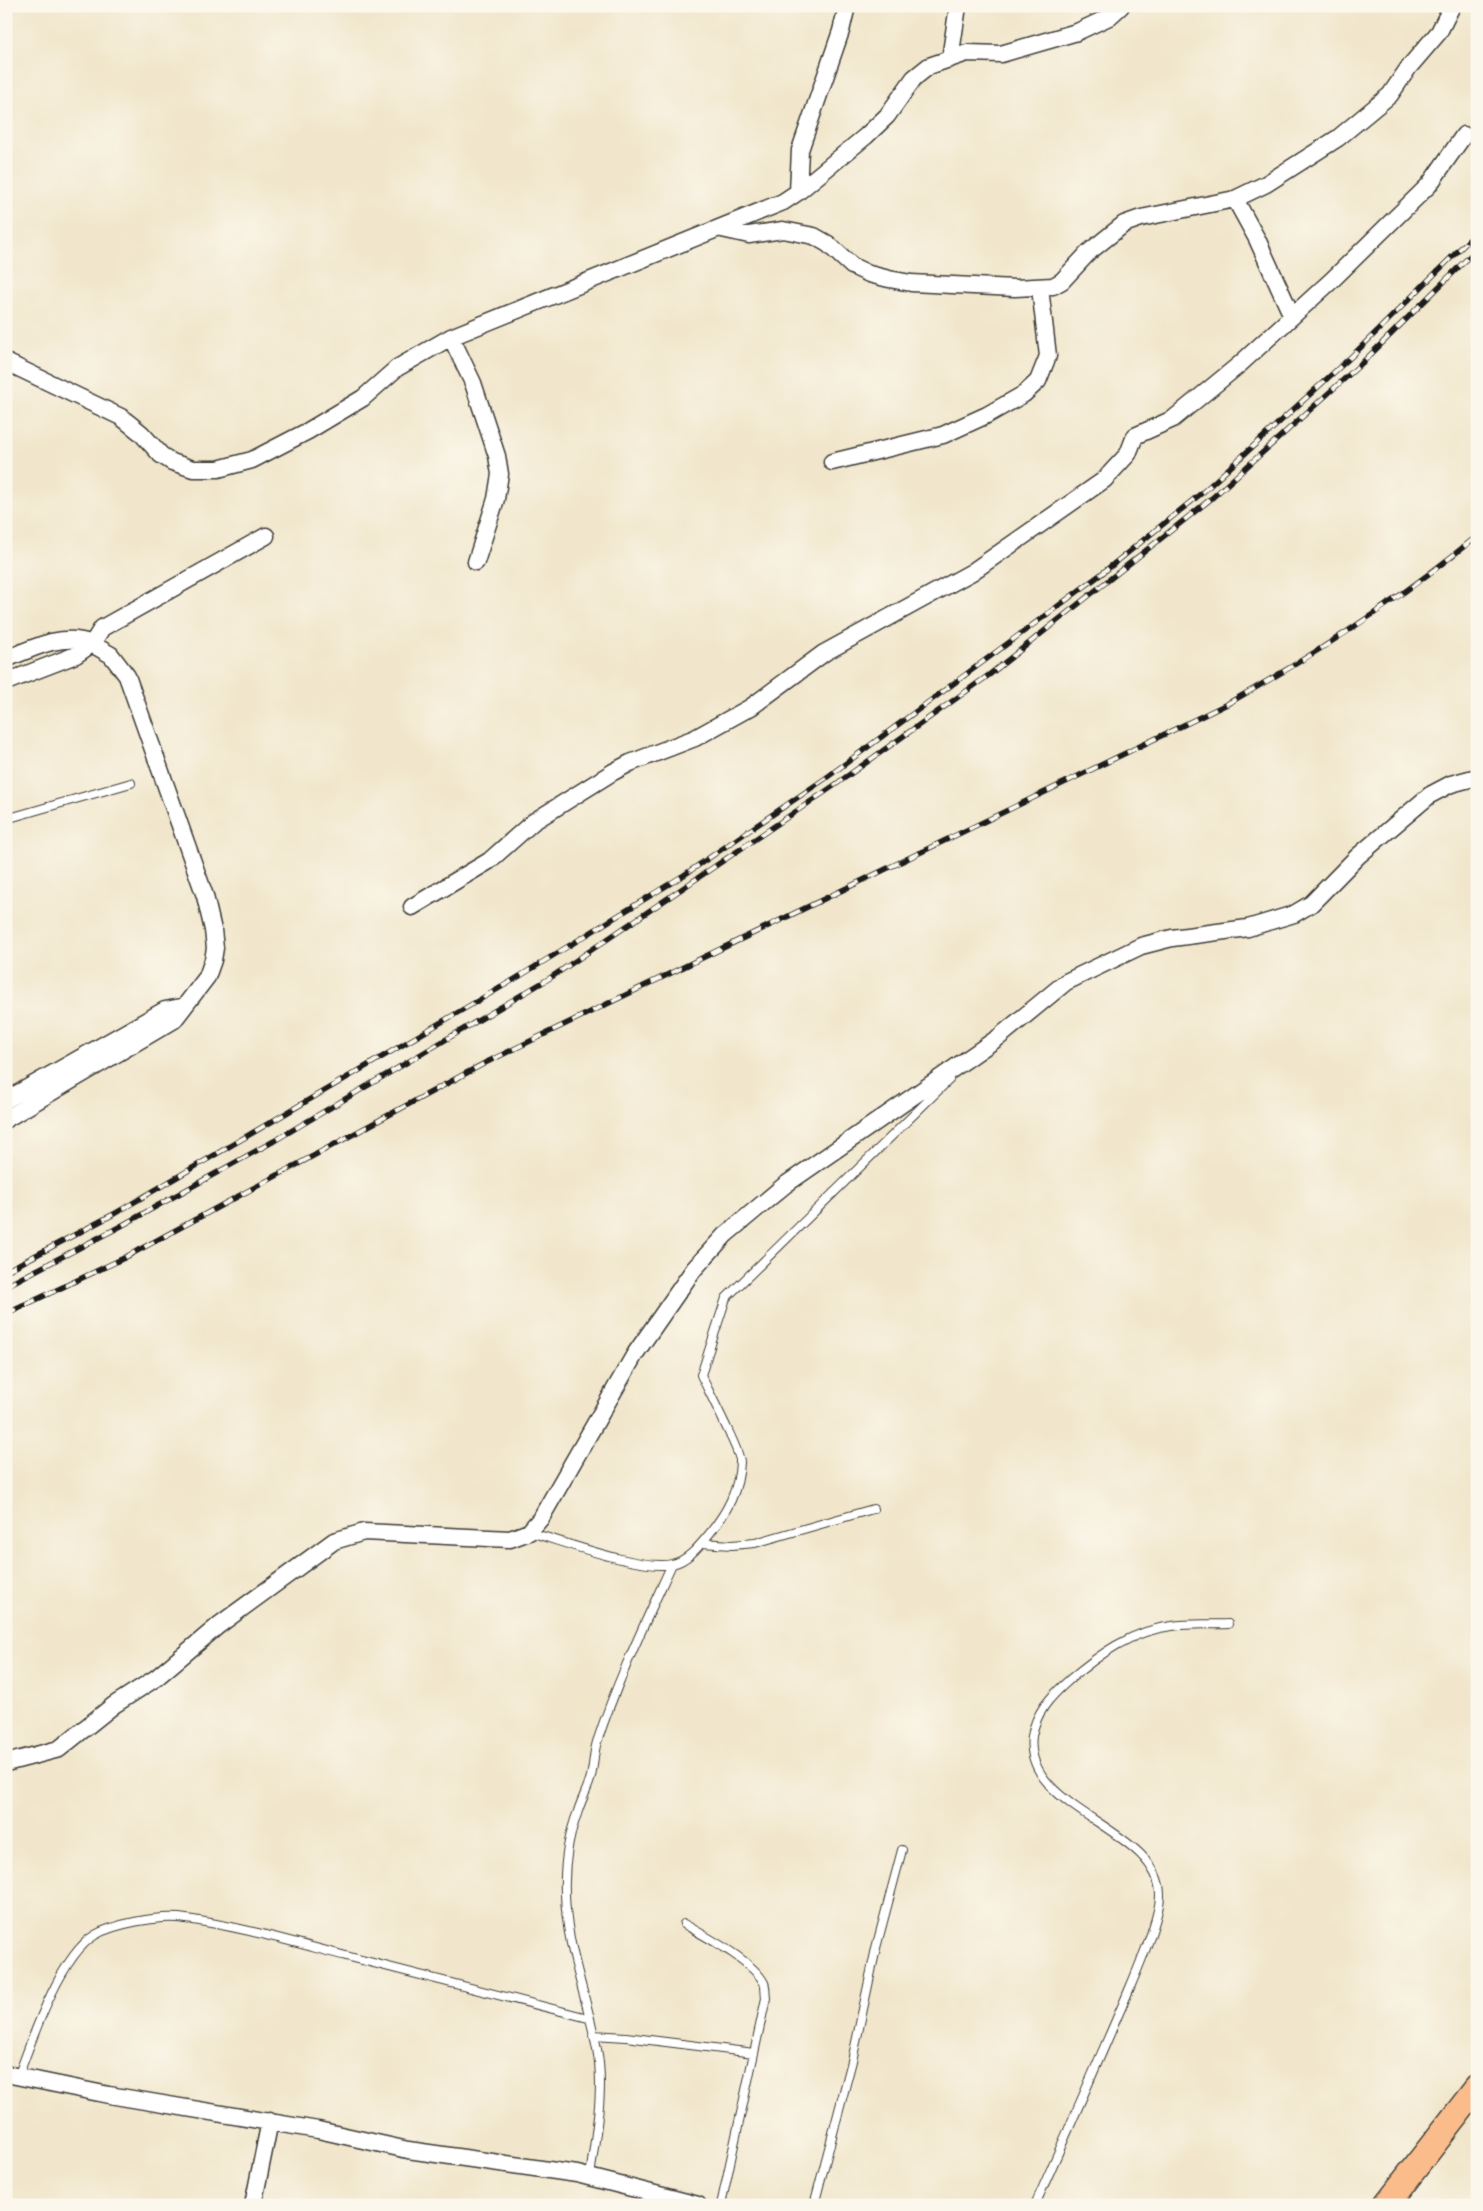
<svg xmlns="http://www.w3.org/2000/svg" width="1483" height="2211" font-family="'IM FELL French Canon',serif">
	<style>
		.lines { fill: none; stroke-linecap: round; stroke-linejoin: round }
		.service-casing { stroke: #3c3a36; stroke-width: 10 }
		.minor-casing { stroke: #3c3a36; stroke-width: 19 }
		.primary-casing { stroke: #3c3a36; stroke-width: 28 }
		.service { stroke: #fff; stroke-width: 8 }
		.minor { stroke: #fff; stroke-width: 16 }
		.primary { stroke: #fabc8b; stroke-width: 25 }
		.rail-casing { stroke: #1c1c1c; stroke-width: 5.5 }
		.rail { stroke: #fbf7ec; stroke-width: 4; stroke-dasharray: 11; stroke-linecap: butt }
	</style>
	<rect width="100%" height="100%" fill="#fbf7ec"/>
	<filter id="ink" filterUnits="userSpaceOnUse"><feTurbulence type="fractalNoise" baseFrequency=".02" numOctaves="2"/><feDisplacementMap in="SourceGraphic" scale="10" xChannelSelector="R" yChannelSelector="G"/><feConvolveMatrix kernelMatrix="1 2 1 2 8 2 1 2 1" color-interpolation-filters="sRGB"/></filter>
	<filter id="wash" filterUnits="userSpaceOnUse"><feTurbulence type="fractalNoise" baseFrequency=".0096" numOctaves="4" result="noise"/><feDisplacementMap in="SourceGraphic" scale="20" xChannelSelector="R" yChannelSelector="G"/><feGaussianBlur stdDeviation="1.12" result="paint"/><feColorMatrix in="noise" values="0 0 0 0 0 0 0 0 0 0 0 0 0 0 0 0 0 1.4 0 .05"/><feComposite in="paint" operator="in"/></filter>
	<g filter="url(#wash)">
		<rect width="100%" height="100%" fill="#f1e6cb"/>
	</g>
	<g filter="url(#ink)">
		<g class="lines">
			<defs>
				<path id="service" d="M6 819 131 783
					M529 1532C561 1541 642 1571 672 1564 688 1561 700 1545 710 1533 727 1512 739 1490 740 1462 741 1453 707 1388 701 1375L726 1298 949 1080
					M702 1543 732 1545 755 1543 873 1509
					M684 1924C705 1936 754 1962 764 1983 766 1987 765 1993 766 1998L721 2205
					M593 2035 626 2037 754 2053
					M18 2077C32 2039 60 1956 95 1935 114 1924 157 1916 179 1918 235 1925 292 1942 346 1956 427 1977 508 1997 588 2018
					M590 2177C595 2135 605 2091 597 2049 587 1997 566 1947 565 1893 564 1866 568 1837 578 1811 581 1801 587 1790 590 1780 594 1768 593 1754 597 1742 617 1681 645 1623 672 1564
					M814 2205 852 2061 876 1948 902 1850
					M1035 2205C1066 2136 1096 2066 1126 1997 1136 1973 1160 1919 1160 1895 1160 1828 1022 1811 1032 1736 1036 1712 1050 1697 1068 1681 1097 1656 1132 1630 1172 1626 1190 1623 1209 1625 1228 1624"/>
				<path id="minor" d="M950 59 958 6
					M798 192 800 150 841 31 847 6
					M1235 199 1257 239 1292 316
					M722 229 749 235 783 230 814 236 828 244 852 266 869 274 889 279 911 283 1015 288 1053 286 1062 281 1089 252 1124 224 1141 218 1235 199 1266 184 1338 138 1390 95 1409 67 1439 32 1452 6
					M451 337 473 383 497 456 500 474 496 499 476 562
					M6 362 121 417 141 433 161 455 172 462 193 469H218L252 460 308 431 363 398 397 368 451 337 783 202 798 192 866 136 887 116 914 78 929 66 967 53 1001 54 1077 32 1109 17 1121 6
					M832 462 943 435 987 415 1024 394 1038 381 1048 356 1040 288
					M6 659C33 648 63 632 92 644L76 655 6 682
					M412 907 489 861 533 822 613 772 630 763 695 738 751 707 824 653 972 572 1104 480 1128 454 1135 436 1173 419 1240 364 1332 280 1429 185 1464 135
					M6 1100 165 1010 181 1007
					M6 1119 174 1020 207 977 213 960 215 948 213 930 205 896 127 676 111 655 92 644 102 628 266 536
					M6 1763 59 1749 114 1705 156 1678 219 1625 334 1541 364 1532 510 1539 529 1532 541 1518 635 1354 694 1269 725 1235 785 1185 999 1037 1066 982 1141 946 1172 938 1248 928 1294 914 1311 904 1358 856 1430 795 1451 784 1477 777
					M6 2074 109 2095 318 2130 408 2150 577 2174 698 2205
					M253 2205 270 2121"/>
				<path id="primary" d="M1386 2205 1477 2088"/>
			</defs>
			<!-- service casing -->
			<use href="#service" class="service-casing"/>
			<!-- minor casing -->
			<use href="#minor" class="minor-casing"/>
			<!-- primary casing -->
			<use href="#primary" class="primary-casing"/>
			<!-- service -->
			<use href="#service" class="service"/>
			<!-- minor -->
			<use href="#minor" class="minor"/>
			<!-- primary -->
			<use href="#primary" class="primary"/>
			<defs>
				<path id="rail" d="M6 1271 114 1214 515 979 684 875 826 778 1100 575 1203 492 1353 355 1477 232
					M6 1286 121 1226 274 1141 550 978 832 787 989 675 1212 498 1362 363 1477 249
					M6 1314 124 1258 485 1063 1227 704C1317 654 1398 601 1477 536"/>
			</defs>
			<!-- rail casing -->
			<use href="#rail" class="rail-casing"/>
			<!-- rail -->
			<use href="#rail" class="rail"/>
		</g>
	</g>
	<!-- margin -->
	<rect width="1483" height="2211" fill="none" stroke="#fbf7ec" stroke-width="25"/>
</svg>
